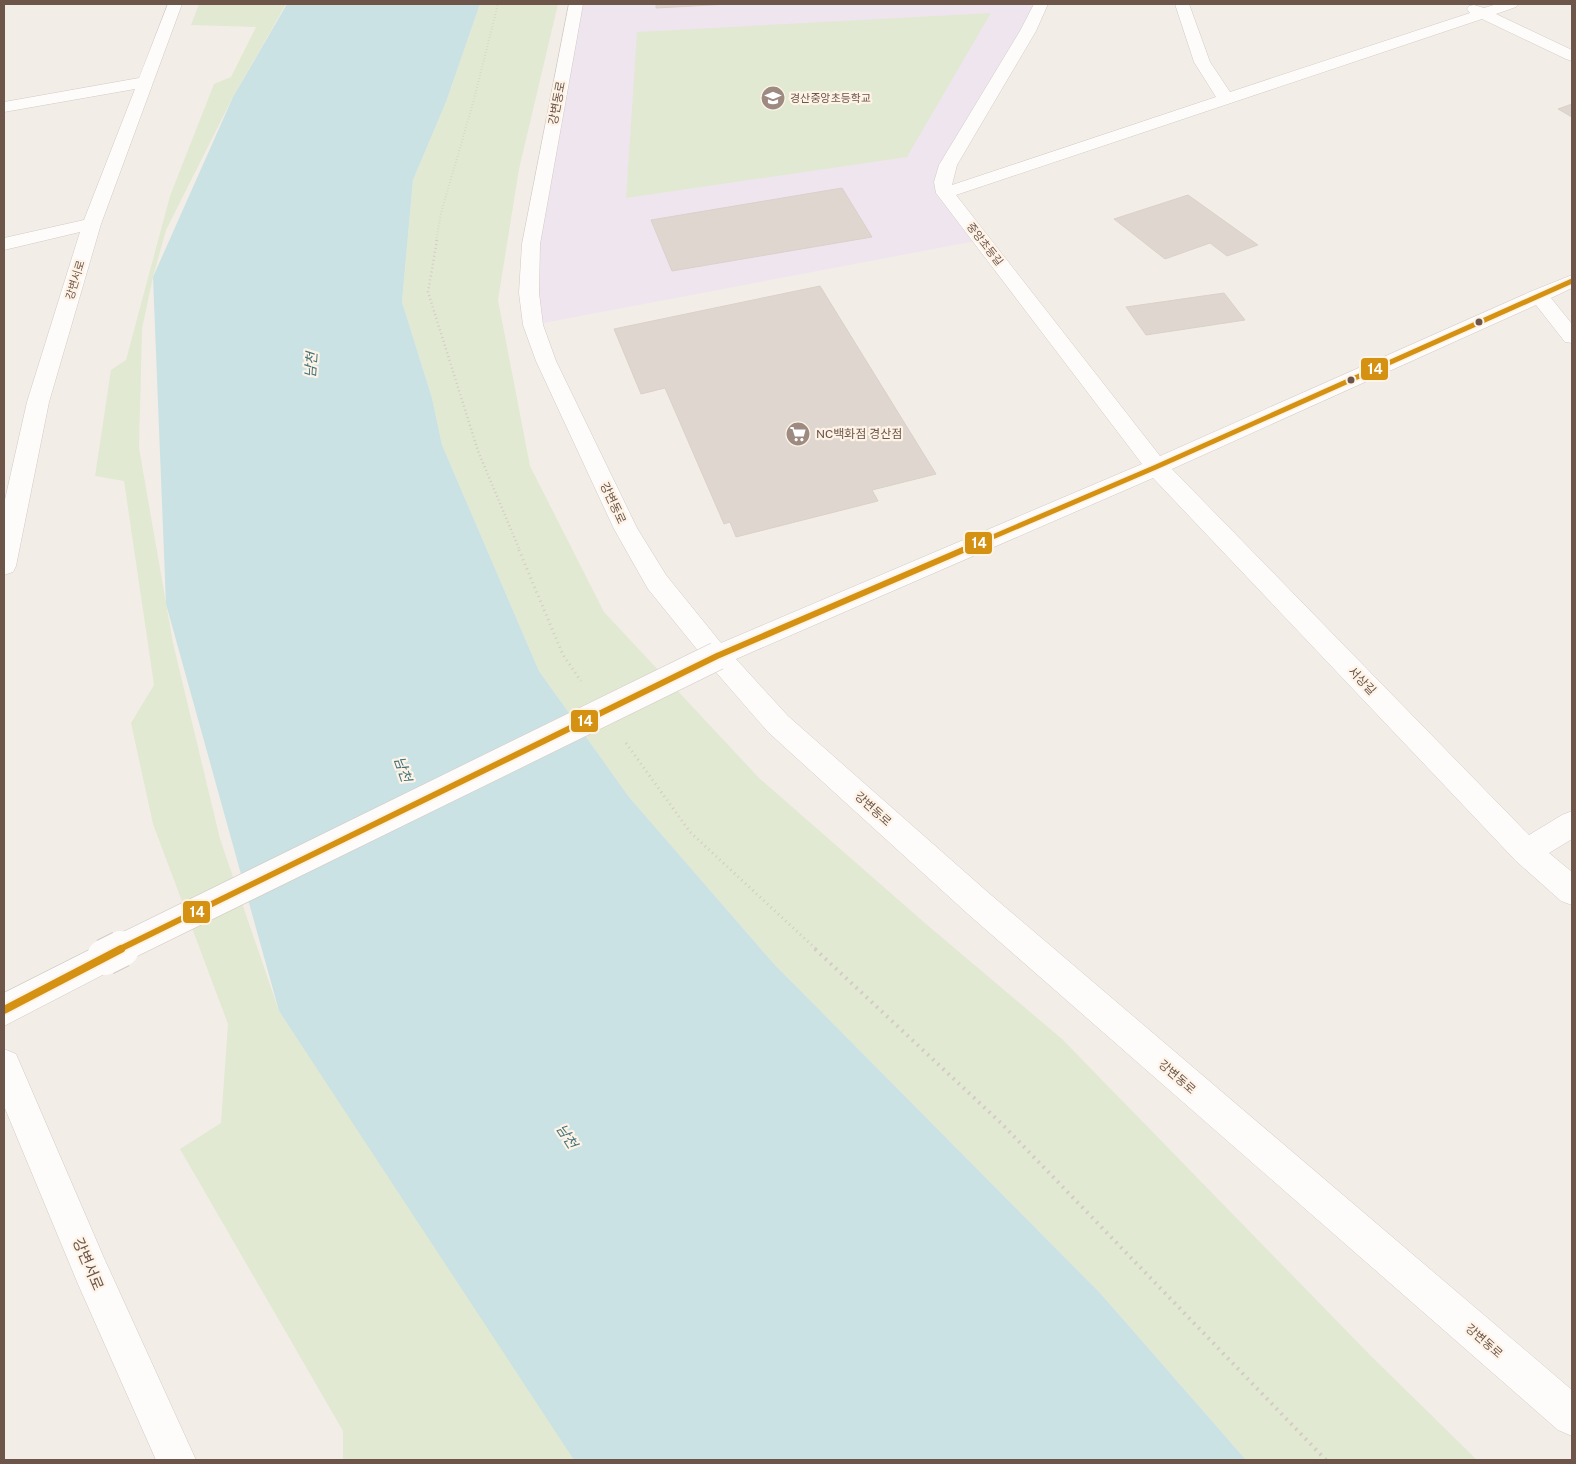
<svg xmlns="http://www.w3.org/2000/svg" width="1576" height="1464" font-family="'Public Sans','Noto Sans KR',sans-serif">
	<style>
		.education { fill: #efe5ef }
		.green { fill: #e1e9d2 }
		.water { fill: #cae2e3 }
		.building { fill: #dfd6cf; stroke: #dbd0ca }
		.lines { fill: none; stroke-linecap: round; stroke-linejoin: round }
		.minor-casing { stroke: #d2cac4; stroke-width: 1 }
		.path-far3 { stroke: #d3cbc6; stroke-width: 2; stroke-dasharray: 0.5 2.5; stroke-linecap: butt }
		.path-far2 { stroke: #d3cbc6; stroke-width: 2.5; stroke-dasharray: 1 3; stroke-linecap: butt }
		.path-far1 { stroke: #d3cbc6; stroke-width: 3; stroke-dasharray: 1 4; stroke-linecap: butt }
		.path { stroke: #d3cbc6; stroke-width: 4; stroke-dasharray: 2 5; stroke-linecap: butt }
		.minor { fill: #fdfcfb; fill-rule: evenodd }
		.minor-bridge-far1-casing { stroke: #d2cac4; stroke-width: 29; stroke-linecap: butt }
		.minor-bridge-casing { stroke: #d2cac4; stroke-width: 38; stroke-linecap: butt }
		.minor-bridge-far1 { stroke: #fdfcfb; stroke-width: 28 }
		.minor-bridge { stroke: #fdfcfb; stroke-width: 36 }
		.bus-1-far2-casing { stroke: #fdf3e6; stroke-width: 8 }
		.bus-1-far1-casing { stroke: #fdf3e6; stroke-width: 10 }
		.bus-1-casing { stroke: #fdf3e6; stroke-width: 12 }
		.bus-1-far2 { stroke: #d59212; stroke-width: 5 }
		.bus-1-far1 { stroke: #d59212; stroke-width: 6 }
		.bus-1 { stroke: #d59212; stroke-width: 8 }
		.bus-dot { fill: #6e554a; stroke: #fdf3e6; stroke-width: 2 }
		.labels { text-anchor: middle; stroke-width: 4.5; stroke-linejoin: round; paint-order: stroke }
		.far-poi-label { font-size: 11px; fill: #6e554a; stroke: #fdf3e6; text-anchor: start }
		.far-street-label { font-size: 11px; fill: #6e554a; stroke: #fdf3e6 }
		.street-label { font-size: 12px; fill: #6e554a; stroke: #fdf3e6 }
		.poi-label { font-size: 12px; fill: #6e554a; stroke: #fdf3e6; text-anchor: start }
		.water-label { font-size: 14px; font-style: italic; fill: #437379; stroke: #fdf3e6 }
		.near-street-label { font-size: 15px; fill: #6e554a; stroke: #fdf3e6 }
		.line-badge { stroke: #fdf3e6; stroke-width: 2 }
		.badge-label { font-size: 14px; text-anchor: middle; font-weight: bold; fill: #fff }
	</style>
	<rect width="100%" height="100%" fill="#f3ede7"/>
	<!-- education -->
	<path class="education" d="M576 4H1041L1028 31 943 182 981 240 533 325 531 244Z"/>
	<!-- green -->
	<path class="green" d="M199 4H286L233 97 166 230 153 277 142 329 139 448 173 643 220 839 279 1011 579 1460H343V1431L180 1149 221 1123 228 1024 153 824 131 723 154 685 124 481 95 476 111 370 126 360 170 196 214 84 231 77 256 27 191 25Z
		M480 4H558L519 169 498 300 530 466 604 612 759 778 926 924 1062 1039 1371 1356 1477 1460H1246L1101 1294 774 964 629 797 539 671 442 445 432 398 402 302 413 180 446 102Z
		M991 13 907 157 626 198 637 32Z"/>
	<!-- water -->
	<path class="water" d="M287 4H480L446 102 413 180 402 302 432 398 442 445 539 671 629 797 774 964 1101 1294 1246 1460H574L279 1011 166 604 153 277 233 97Z"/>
	<!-- building -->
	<path class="building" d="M656 4H730L656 8Z
		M1572 104V117L1558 109Z
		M842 188 872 237 672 271 651 220Z
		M1188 195 1258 245 1227 256 1210 243 1165 259 1114 219Z
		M820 286 936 474 872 490 878 501 736 537 730 522 724 524 665 388 641 394 614 329Z
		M1224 293 1245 320 1146 335 1126 307Z"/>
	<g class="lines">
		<defs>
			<path id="minor" d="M168 4H182L101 224 49 402 16 566 13 572 4 575V504L27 402 80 232 4 250V238L84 220 135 89 4 112V102L139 78Z
				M569 4H583L540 244 539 293 543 325 556 361 637 528 666 575 721 643 1142 464 936 193 934 182 939 165 1020 31 1034 4H1048L1036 31 957 165 952 185 1216 97 1194 62 1175 4H1189L1210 62 1230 92 1470 13 1467 9 1469 6 1474 5 1484 8 1497 4H1518L1516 7 1496 14 1572 50V61L1566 59 1482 19 956 195 1160 456 1532 291 1572 275V288L1551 298 1572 324V343L1565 342 1536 305 1172 469 1529 835 1562 815 1572 811V839L1549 853 1572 872V905L1561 901 1516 861 1153 478 736 659 788 716 991 895 1572 1390V1436L1558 1430 969 915 768 732 708 663 648 589 614 529 536 361 523 325 519 293 522 244Z
				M105 942 116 946 121 957 116 968 4 1026V993Z
				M4 1049 16 1054 104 1258 196 1460H156L78 1284 4 1106Z"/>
		</defs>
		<!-- minor casing -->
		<use href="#minor" class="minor-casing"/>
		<!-- path-far3 -->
		<path class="path-far3" d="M436 241 441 213 473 103 498 4"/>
		<!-- path-far2 -->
		<path class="path-far2" d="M437 240 428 292 478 451 520 551"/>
		<!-- path-far1 -->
		<path class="path-far1" d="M519 550 563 655 581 681
			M626 743 690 832 817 950"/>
		<!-- path -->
		<path class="path" d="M815 949 1002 1124 1326 1460"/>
		<!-- minor -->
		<use href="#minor" class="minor"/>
		<defs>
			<path id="minor-bridge-far1" d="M118 950 717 656"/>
			<path id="minor-bridge" d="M105 957 121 949"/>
		</defs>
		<!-- minor-bridge-far1 casing -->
		<use href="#minor-bridge-far1" class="minor-bridge-far1-casing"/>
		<!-- minor-bridge casing -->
		<use href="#minor-bridge" class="minor-bridge-casing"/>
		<!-- minor-bridge-far1 -->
		<use href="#minor-bridge-far1" class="minor-bridge-far1"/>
		<!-- minor-bridge -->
		<use href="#minor-bridge" class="minor-bridge"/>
		<defs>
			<path id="bus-1-far2" d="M960 551 1156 467 1572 281"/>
			<path id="bus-1-far1" d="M118 950 717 656 963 550"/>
			<path id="bus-1" d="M4 1010 121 949"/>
		</defs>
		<!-- bus-1-far2 casing -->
		<use href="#bus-1-far2" class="bus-1-far2-casing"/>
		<!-- bus-1-far1 casing -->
		<use href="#bus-1-far1" class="bus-1-far1-casing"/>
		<!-- bus-1 casing -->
		<use href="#bus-1" class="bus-1-casing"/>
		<!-- bus-1-far2 -->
		<use href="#bus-1-far2" class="bus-1-far2"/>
		<!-- bus-1-far1 -->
		<use href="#bus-1-far1" class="bus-1-far1"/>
		<!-- bus-1 -->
		<use href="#bus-1" class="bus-1"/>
	</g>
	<!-- icons -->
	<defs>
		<symbol id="school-disc" viewBox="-11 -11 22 22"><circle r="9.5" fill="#9d8a81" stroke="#fdf3e6"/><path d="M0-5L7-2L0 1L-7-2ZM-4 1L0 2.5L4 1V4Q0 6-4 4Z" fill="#fff"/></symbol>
		<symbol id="supermarket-disc" viewBox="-11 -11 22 22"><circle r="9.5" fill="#9d8a81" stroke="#fdf3e6"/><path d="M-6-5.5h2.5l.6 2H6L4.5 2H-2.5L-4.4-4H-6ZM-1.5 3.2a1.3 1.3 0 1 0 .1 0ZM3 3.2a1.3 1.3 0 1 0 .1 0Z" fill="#fff"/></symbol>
	</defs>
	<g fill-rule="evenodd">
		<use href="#school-disc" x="759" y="84" width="28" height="28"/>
		<use href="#supermarket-disc" x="784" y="420" width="28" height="28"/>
	</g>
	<!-- markers -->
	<g class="bus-dot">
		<circle cx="1479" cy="322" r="4.5"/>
		<circle cx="1351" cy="380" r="4.5"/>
	</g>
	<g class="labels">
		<!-- far-poi labels -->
		<g class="far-poi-label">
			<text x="790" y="102">경산중앙초등학교</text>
		</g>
		<!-- far-street labels -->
		<g class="far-street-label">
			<text transform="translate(985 244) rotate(52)" y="4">중앙초등길</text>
			<text transform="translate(75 280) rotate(-73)" y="4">강변서로</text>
		</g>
		<!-- street labels -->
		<g class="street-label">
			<text transform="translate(557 103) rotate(-79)" y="4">강변동로</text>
			<text transform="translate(613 503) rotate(65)" y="4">강변동로</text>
			<text transform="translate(1362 681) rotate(46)" y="4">서상길</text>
			<text transform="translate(873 809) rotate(42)" y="4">강변동로</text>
			<text transform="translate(1177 1077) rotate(41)" y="4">강변동로</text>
			<text transform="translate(1484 1341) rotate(41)" y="4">강변동로</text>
		</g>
		<!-- poi labels -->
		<g class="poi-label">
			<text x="816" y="438">NC백화점 경산점</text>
		</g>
		<!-- water labels -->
		<g class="water-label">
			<text transform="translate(311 365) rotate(-86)" y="5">남천</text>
			<text transform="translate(403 769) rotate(71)" y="5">남천</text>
			<text transform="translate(567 1136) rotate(57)" y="5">남천</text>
		</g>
		<!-- near-street labels -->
		<g class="near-street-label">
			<text transform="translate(88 1264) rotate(67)" y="5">강변서로</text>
		</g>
	</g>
	<g class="line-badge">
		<rect x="1360" y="357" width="29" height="24" rx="5" fill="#d59212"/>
		<rect x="964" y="531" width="29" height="24" rx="5" fill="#d59212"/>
		<rect x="570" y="709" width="29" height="24" rx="5" fill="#d59212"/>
		<rect x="182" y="900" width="29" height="24" rx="5" fill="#d59212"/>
	</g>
	<g class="badge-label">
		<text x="1375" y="374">14</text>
		<text x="979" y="548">14</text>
		<text x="585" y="726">14</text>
		<text x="197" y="917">14</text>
	</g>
	<!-- border -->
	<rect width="1576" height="1464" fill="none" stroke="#6e554a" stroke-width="10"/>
</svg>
